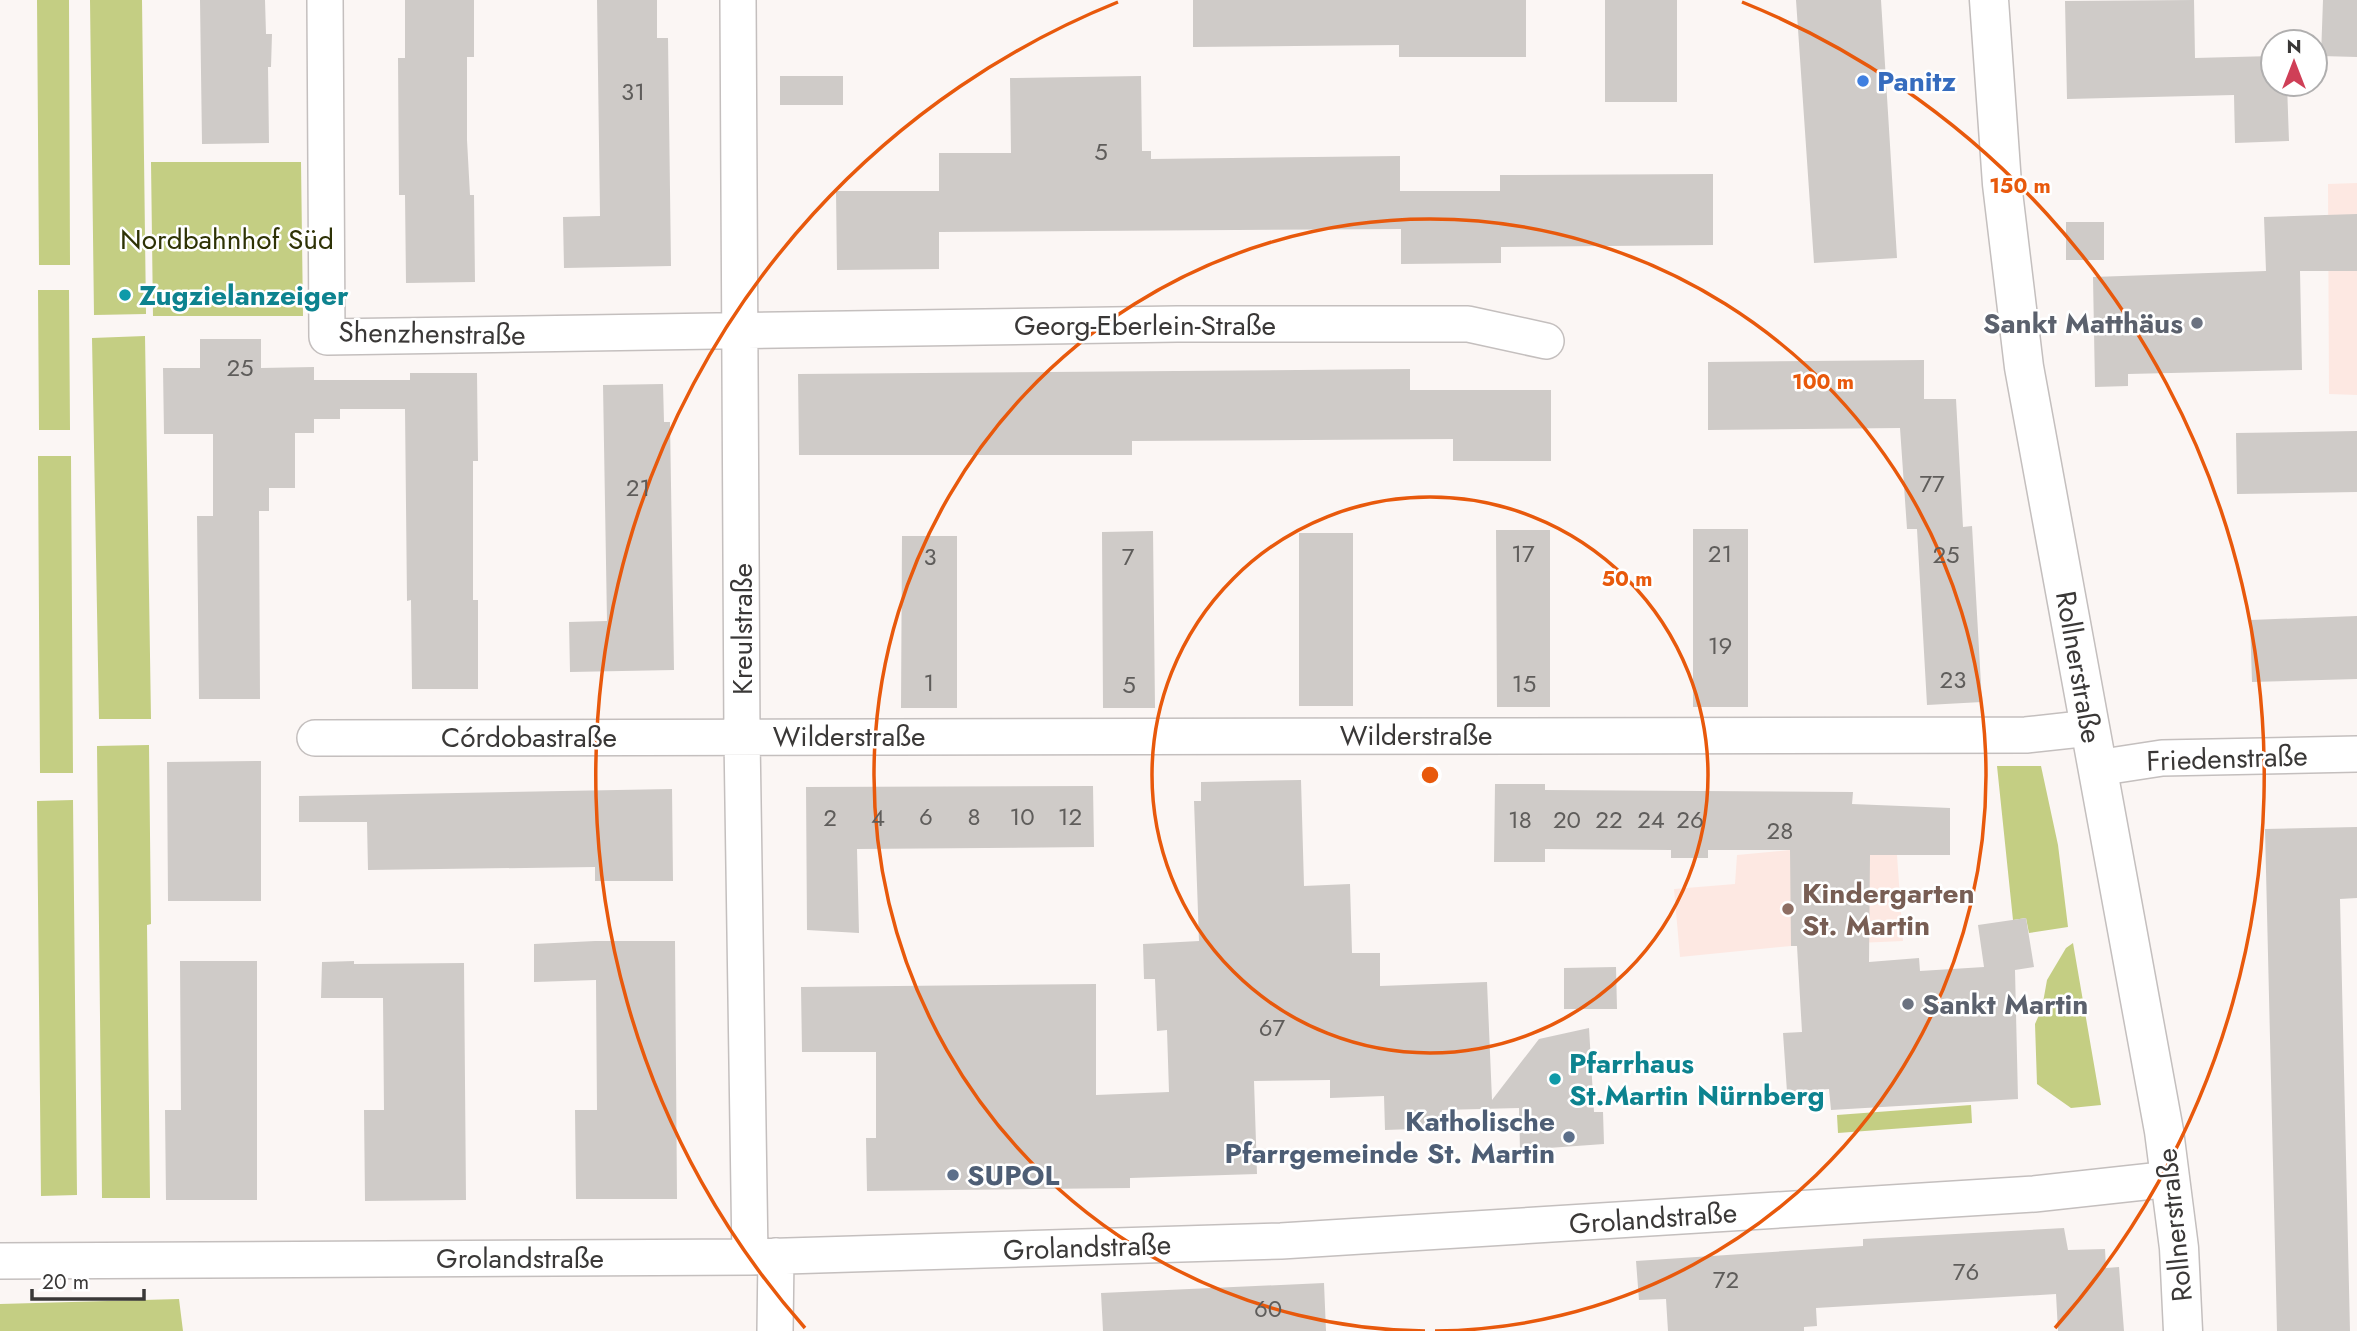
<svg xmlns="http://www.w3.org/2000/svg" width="2357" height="1331" font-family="Jost,sans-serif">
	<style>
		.education { fill: #fde8e2 }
		.green { fill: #c4ce83 }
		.building { fill: #cfcbc8 }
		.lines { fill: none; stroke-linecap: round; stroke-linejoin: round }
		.minor-casing { stroke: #c4bfbe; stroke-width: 38 }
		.tertiary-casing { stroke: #c4bfbe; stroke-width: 41 }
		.minor { stroke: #fff; stroke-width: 35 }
		.tertiary { stroke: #fff; stroke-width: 38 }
		.ring { fill: none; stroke: #e8590c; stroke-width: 3.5 }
		.shop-dot { fill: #3f7fe0; stroke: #fff; stroke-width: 2.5 }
		.culture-dot { fill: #0f9aa8; stroke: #fff; stroke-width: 2.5 }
		.worship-dot { fill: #6b7280; stroke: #fff; stroke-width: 2.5 }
		.education-dot { fill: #8d6e63; stroke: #fff; stroke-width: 2.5 }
		.service-dot { fill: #5c6f8a; stroke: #fff; stroke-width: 2.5 }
		.labels { text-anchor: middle; stroke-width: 5; stroke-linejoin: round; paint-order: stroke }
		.number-label { font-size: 24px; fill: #5f5d5b }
		.shop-label { font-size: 28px; font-weight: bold; fill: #366cbe; stroke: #fff; text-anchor: start }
		.park-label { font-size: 28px; fill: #2e3205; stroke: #fff }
		.culture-label { font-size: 28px; font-weight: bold; fill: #0d838f; stroke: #fff; text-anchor: start }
		.worship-label { font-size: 28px; font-weight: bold; fill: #5b616d; stroke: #fff; text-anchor: end }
		.street-label { font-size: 28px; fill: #3a3837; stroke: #fff }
		.education-label { font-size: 28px; font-weight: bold; fill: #785e54; stroke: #fff; text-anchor: start }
		.service-label { font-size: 28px; font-weight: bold; fill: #4e5e75; stroke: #fff; text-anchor: end }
		.centre { fill: #e8590c; stroke: #fff; stroke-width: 3.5 }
		.ring-label { font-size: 21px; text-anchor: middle; font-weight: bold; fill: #e8590c; stroke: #fff; stroke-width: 5; stroke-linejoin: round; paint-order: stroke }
	</style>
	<rect width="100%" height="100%" fill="#fbf6f4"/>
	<!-- education -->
	<path class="education" d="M2357 183V395L2329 394 2328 184Z
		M1790 850 1897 855 1903 941 1791 946 1680 957 1674 889 1735 884 1737 855Z"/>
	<!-- green -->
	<path class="green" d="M37 0H69L70 265H39Z
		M90 0H142L146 314 94 315Z
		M151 162H301L303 316H153Z
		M69 290 70 430H39L38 290Z
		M145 336 151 719H99L92 338Z
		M38 456H71L73 773H40Z
		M149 745 151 924 147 925 150 1198H102L97 746Z
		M1997 766H2041L2058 845 2068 927 2029 933 2026 918 2013 920Z
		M73 800 77 1195 41 1196 37 801Z
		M2073 943 2101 1105 2071 1108 2037 1084 2035 1024 2042 1008 2047 980 2066 948Z
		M1971 1105 1972 1123 1838 1133 1837 1115Z
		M179 1299 183 1331H0V1304Z"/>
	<!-- building -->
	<path class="building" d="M200 0H265L266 34H272L271 67H268L269 143 202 144Z
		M405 0H474V57H467V140L470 195H474L475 282 406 283 405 195H399L398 58H405Z
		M597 0H657V38H668L671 266 564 268 563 217 600 216Z
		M1193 0H1526V57H1399V45L1193 47Z
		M1605 0H1677V102H1605Z
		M1796 0H1881L1897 258 1814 263Z
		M2194 0 2195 58 2273 56V84H2287L2289 141 2235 143 2234 95 2067 99 2065 1Z
		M2323 0H2357V57L2321 56Z
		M780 76H843V105H780Z
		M1141 76 1142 151H1151V159L1400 156V191H1500V175L1713 174V245L1501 247V263L1401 264V229L939 232V269L837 270 836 191H939V153H1011L1010 78Z
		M2357 214V271H2300L2302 370 2128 374V386L2095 387 2093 277 2266 271 2264 217Z
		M2066 222H2104V260H2066Z
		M200 339H261V368L314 367V380H410V373H477L478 461H473V600H478V689H412L411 600 407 601 405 409H340V419H314V433H295V488H269V511H259L260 699H199L197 516H213V434H164L163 368H200Z
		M1924 360V399H1956L1963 527 1972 526 1982 702 1927 705 1917 529H1907L1900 428 1708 430V362Z
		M1410 369V390H1551V461H1453V439L1132 441V455H799L798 374Z
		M663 384 664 422H670L674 670 570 672 569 622 607 621 603 385Z
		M2357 431V492L2237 494 2236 433Z
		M1693 529H1748V707H1693Z
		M1496 530H1550V707H1497Z
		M1153 531 1155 708H1103L1102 532Z
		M1299 533H1353V706H1299Z
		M902 536H957V708H901Z
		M2357 616V679L2252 682 2250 620Z
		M261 761V901H168L167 762Z
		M1301 780 1304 886 1350 884 1352 953H1380V986L1487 982 1492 1100 1539 1039 1589 1028 1594 1112H1603L1604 1144 1520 1150 1519 1108 1442 1110 1443 1128 1385 1130 1384 1096 1330 1098V1080L1254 1081 1257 1174 1130 1178V1188L867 1191 866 1138H876V1052H802L801 987 1096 984V1095L1169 1092 1167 1030 1157 1031 1155 979H1144L1143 944 1199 941 1194 801H1201V782Z
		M1495 784H1545V790L1853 792 1852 804 1950 808V855H1870L1869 962 1919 958 1920 971 1984 967 1978 925 2026 918 2034 967 2015 970 2018 1099 1831 1110 1829 1089 1787 1092 1783 1033 1802 1032 1797 946H1791L1790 850H1708V858H1671V850L1545 849V862H1494Z
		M1093 786 1094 847 857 849 859 933 807 930 806 787Z
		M672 789 673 881H595V867L368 870 367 822H299V796Z
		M2357 827V898L2340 899 2350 1331H2277L2265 829Z
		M595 941H675L677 1199H576L575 1110H597L596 980 534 982V944Z
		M180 961H257V1200H166L165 1110H181Z
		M354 961V964L464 963 466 1200 365 1201 364 1110H384L383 998H321L322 962Z
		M1616 967 1617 1009H1564V968Z
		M2064 1228 2068 1250 2105 1249 2106 1268 2119 1267 2124 1331H2058L2056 1294 1816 1308 1817 1326 1804 1327V1331H1668L1666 1299 1639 1300 1636 1261 1863 1246V1239Z
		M1324 1283 1326 1331H1103L1101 1293Z"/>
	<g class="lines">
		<defs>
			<path id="minor" d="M325 0 327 337 1177 324H1468L1546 341
				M738 0 742 737 750 1257
				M315 738 2026 735 2090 728
				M2097 768 2162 758 2357 754
				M0 1261 750 1257 1281 1241 2034 1194 2171 1179
				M775 1331 776 1256"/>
			<path id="tertiary" d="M1989 0 2002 184 2024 367 2164 1131 2179 1248 2183 1331"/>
		</defs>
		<!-- minor casing -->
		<use href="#minor" class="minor-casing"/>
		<!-- tertiary casing -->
		<use href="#tertiary" class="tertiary-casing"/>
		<!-- minor -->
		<use href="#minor" class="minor"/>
		<!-- tertiary -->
		<use href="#tertiary" class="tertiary"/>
	</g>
	<!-- distance rings -->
	<g class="ring">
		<circle cx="1430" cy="775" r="278"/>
		<path d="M1425 1331A556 556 0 1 1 1435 1331"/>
		<path d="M805 1328A834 834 0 0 1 1118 2M1742 2A834 834 0 0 1 2055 1328"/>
	</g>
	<!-- markers -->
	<circle class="shop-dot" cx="1863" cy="81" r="7"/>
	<g class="culture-dot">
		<circle cx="125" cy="295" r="7"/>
		<circle cx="1555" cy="1079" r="7"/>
	</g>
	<g class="worship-dot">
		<circle cx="2197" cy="323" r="7"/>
		<circle cx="1908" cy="1004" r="7"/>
	</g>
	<circle class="education-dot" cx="1788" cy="909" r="7"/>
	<g class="service-dot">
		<circle cx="1569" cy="1137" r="7"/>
		<circle cx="953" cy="1175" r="7"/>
	</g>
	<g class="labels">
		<!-- number labels -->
		<g class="number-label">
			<text x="633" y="100">31</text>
			<text x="1101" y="160">5</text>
			<text x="240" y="376">25</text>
			<text x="1932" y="492">77</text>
			<text x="638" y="496">21</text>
			<text x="1523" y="562">17</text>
			<text x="1720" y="562">21</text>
			<text x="1946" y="563">25</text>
			<text x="930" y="565">3</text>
			<text x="1128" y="565">7</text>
			<text x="1720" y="654">19</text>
			<text x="1953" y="688">23</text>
			<text x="929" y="691">1</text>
			<text x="1524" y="692">15</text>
			<text x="1129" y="693">5</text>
			<text x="926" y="825">6</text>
			<text x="974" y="825">8</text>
			<text x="1022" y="825">10</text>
			<text x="1070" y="825">12</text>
			<text x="830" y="826">2</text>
			<text x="878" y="826">4</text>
			<text x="1520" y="828">18</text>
			<text x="1567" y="828">20</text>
			<text x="1609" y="828">22</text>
			<text x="1651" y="828">24</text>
			<text x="1690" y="828">26</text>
			<text x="1780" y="839">28</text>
			<text x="1272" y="1036">67</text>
			<text x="1966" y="1280">76</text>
			<text x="1726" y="1288">72</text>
			<text x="1268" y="1317">60</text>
		</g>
		<!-- shop labels -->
		<g class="shop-label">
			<text x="1877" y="91">Panitz</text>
		</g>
		<!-- park labels -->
		<g class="park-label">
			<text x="227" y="249">Nordbahnhof Süd</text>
		</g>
		<!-- culture labels -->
		<g class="culture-label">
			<text x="139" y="305">Zugzielanzeiger</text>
			<text x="1569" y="1073">Pfarrhaus<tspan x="1569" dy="32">St.Martin Nürnberg</tspan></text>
		</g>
		<!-- worship labels -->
		<g class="worship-label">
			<text x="2183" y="333">Sankt Matthäus</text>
			<text x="1922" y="1014" text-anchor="start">Sankt Martin</text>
		</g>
		<!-- street labels -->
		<g class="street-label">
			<text x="1145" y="335">Georg-Eberlein-Straße</text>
			<text transform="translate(432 333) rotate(1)" y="10">Shenzhenstraße</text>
			<text transform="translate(742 629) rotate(-90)" y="10">Kreulstraße</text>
			<text transform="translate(2079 667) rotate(80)" y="10">Rollnerstraße</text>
			<text x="1416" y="745">Wilderstraße</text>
			<text x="849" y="746">Wilderstraße</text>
			<text x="529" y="747">Córdobastraße</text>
			<text transform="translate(2227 758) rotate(-2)" y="10">Friedenstraße</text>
			<text transform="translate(1653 1218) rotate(-4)" y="10">Grolandstraße</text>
			<text transform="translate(2174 1225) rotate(-96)" y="10">Rollnerstraße</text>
			<text transform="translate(1087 1247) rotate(-2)" y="10">Grolandstraße</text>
			<text x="520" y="1268">Grolandstraße</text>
		</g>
		<!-- education labels -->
		<g class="education-label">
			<text x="1802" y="903">Kindergarten<tspan x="1802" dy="32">St. Martin</tspan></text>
		</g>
		<!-- service labels -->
		<g class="service-label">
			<text x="1555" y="1131">Katholische<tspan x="1555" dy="32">Pfarrgemeinde St. Martin</tspan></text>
			<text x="967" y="1185" text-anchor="start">SUPOL</text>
		</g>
	</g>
	<circle cx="1430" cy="775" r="10" class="centre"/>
	<g class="ring-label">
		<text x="2020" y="193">150 m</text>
		<text x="1823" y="389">100 m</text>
		<text x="1627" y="586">50 m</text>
	</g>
	<!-- north arrow -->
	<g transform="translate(2294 63)"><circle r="33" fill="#ffffff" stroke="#b0afaf" stroke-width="2"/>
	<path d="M0-5L12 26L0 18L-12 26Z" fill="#cf3f57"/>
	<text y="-10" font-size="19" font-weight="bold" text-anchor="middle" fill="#3a3837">N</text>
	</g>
	<!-- scale -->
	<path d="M32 1289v10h112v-10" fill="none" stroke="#3a3837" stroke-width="3.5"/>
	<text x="42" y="1289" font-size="21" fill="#3a3837" stroke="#ffffff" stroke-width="5" paint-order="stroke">20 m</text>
</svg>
